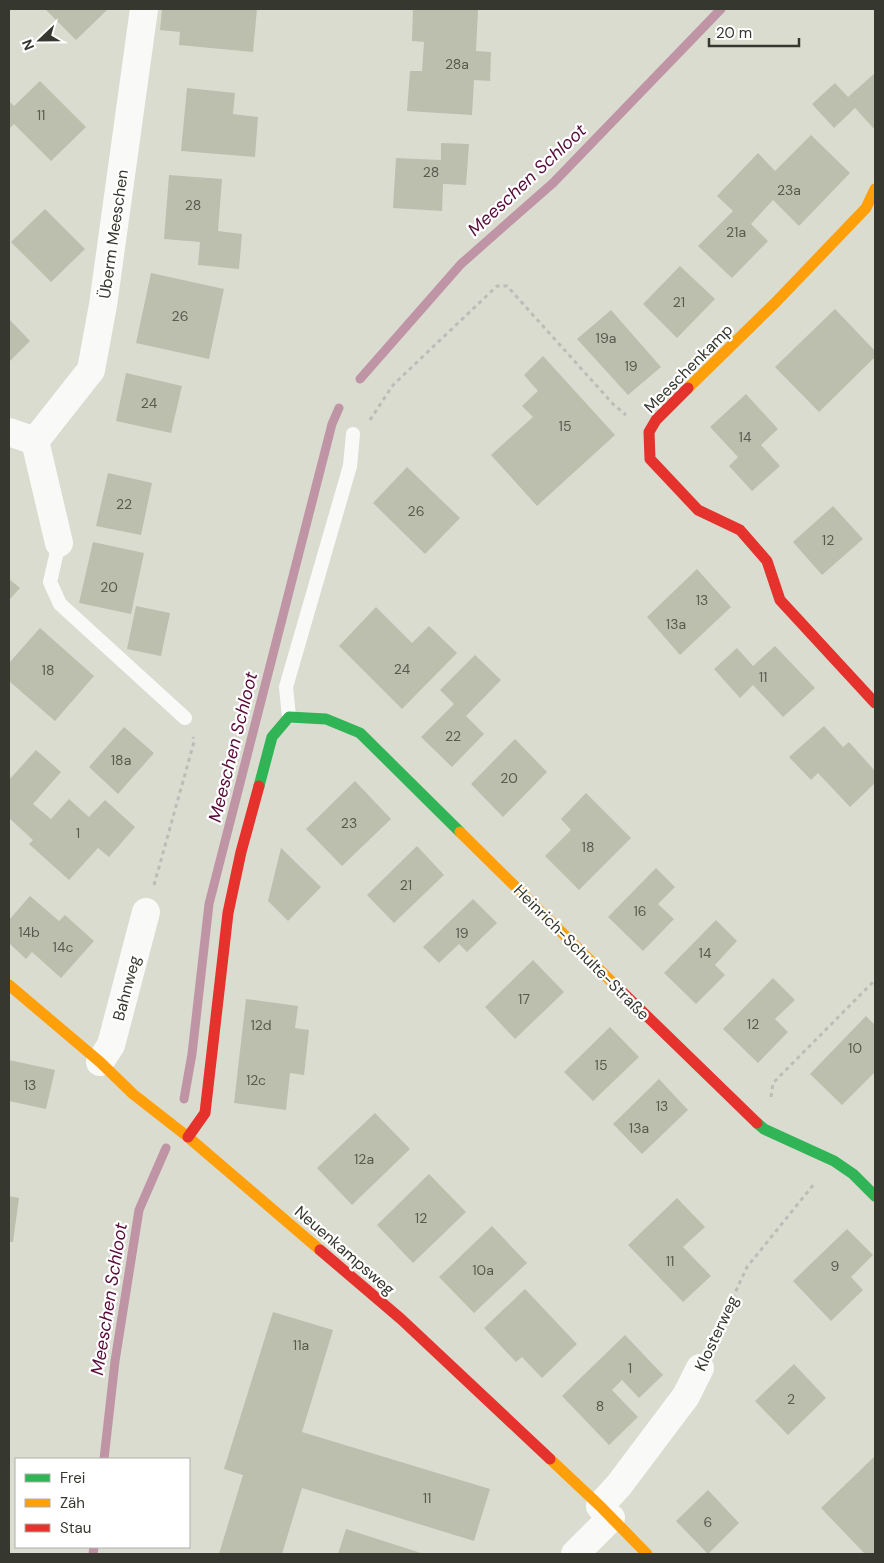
<svg xmlns="http://www.w3.org/2000/svg" width="884" height="1563" font-family="'DM Sans',sans-serif">
	<style>
		.lines { fill: none; stroke-linecap: round; stroke-linejoin: round }
		.stream { stroke: #bf95a6; stroke-width: 9 }
		.building { fill: #bcbfad }
		.path { stroke: #bcbdb9; stroke-width: 3; stroke-dasharray: 4 4; stroke-linecap: butt }
		.lane { stroke: #f9faf8; stroke-width: 14 }
		.street { stroke: #f9faf8; stroke-width: 28 }
		.fast { stroke: #30b455; stroke-width: 11 }
		.slow { stroke: #ff9f0a; stroke-width: 11 }
		.jam { stroke: #e5322d; stroke-width: 11 }
		.labels { text-anchor: middle; stroke-width: 4.5; stroke-linejoin: round; paint-order: stroke }
		.number-label { font-size: 14px; fill: #585a4e }
		.street-label { font-size: 16px; fill: #36382f; stroke: #fff }
		.water-label { font-size: 18px; font-style: italic; fill: #570c39; stroke: #fff }
	</style>
	<rect width="100%" height="100%" fill="#dadcd0"/>
	<g class="lines">
		<!-- stream -->
		<path class="stream" d="M360 379 461 264 553 183 721 9
			M184 1099 192 1054 209 904 332 424 339 408
			M104 1459 115 1361 139 1210 166 1148
			M93 1554 94 1547"/>
	</g>
	<!-- building -->
	<path class="building" d="M45 9H108L76 40Z
		M162 9H257L253 52 179 45 180 32 160 30Z
		M413 9 478 10 476 51 491 52 490 81 474 80 472 115 407 111 410 71H422L423 57 424 42 412 41Z
		M875 73V130L855 108 834 128 812 104 835 83 848 97Z
		M40 81 86 127 51 161 14 124 9 129V101L14 106Z
		M187 88 235 93 233 114 258 117 255 157 181 151Z
		M811 135 850 173 799 226 773 200 751 224 768 241 732 278 698 246 733 211 717 196 758 153 775 171Z
		M441 143 469 144 466 185 443 184 442 211 393 208 396 158 441 160Z
		M169 175 222 179 218 231 242 234 239 269 198 265 200 242 164 239Z
		M45 209 85 249 51 282 11 242Z
		M680 266 715 299 677 338 643 304Z
		M151 273 224 289 209 359 136 343Z
		M835 309 875 351V357L819 412 775 367Z
		M611 310 661 367 628 395 577 339Z
		M9 319 30 341 9 362Z
		M543 356 615 435 537 506 491 455 533 417 522 406 538 391 524 375Z
		M126 373 182 386 171 433 116 421Z
		M746 394 778 429 761 445 780 466 752 491 729 466 738 457 710 427Z
		M407 467 460 518 425 554 373 503Z
		M108 473 152 483 141 535 96 526Z
		M833 506 863 539 822 575 793 542Z
		M93 542 144 553 131 614 79 603Z
		M697 569 731 607 680 655 647 617Z
		M9 579 20 588 9 600Z
		M136 606 170 613 161 656 127 649Z
		M376 607 412 643 429 626 457 653 402 709 339 646Z
		M40 628 94 676 55 721 9 681V663Z
		M775 646 815 688 783 717 753 685 740 698 714 669 737 648 753 666Z
		M475 655 501 680 466 716 484 734 452 767 421 737 454 704 440 690Z
		M824 726 843 747 849 742 875 771V783L850 807 818 773 811 780 789 757Z
		M124 727 154 753 118 794 89 767Z
		M515 739 547 772 503 817 471 784Z
		M36 750 61 772 33 804 51 819 69 799 89 817 105 800 135 827 109 857 98 848 69 880 29 844 33 840 9 818V780Z
		M355 781 391 819 342 866 306 829Z
		M586 793 631 838 579 890 545 856 571 830 561 819Z
		M417 846 444 875 394 923 367 895Z
		M281 848 321 887 288 921 268 901Z
		M656 868 675 887 658 904 674 919 643 951 608 917Z
		M30 896 59 921 65 915 94 941 61 978 32 952 26 959 9 943V920Z
		M473 899 497 923 467 952 459 944 439 963 423 947Z
		M716 920 737 941 715 965 725 975 696 1004 664 973Z
		M533 960 564 992 515 1039 485 1007Z
		M773 978 795 1000 775 1019 788 1032 758 1063 723 1029Z
		M246 999 298 1006 295 1028 309 1030 304 1075 290 1073 286 1110 234 1103Z
		M866 1016 875 1025V1072L842 1105 810 1074Z
		M610 1027 639 1057 593 1101 564 1072Z
		M9 1060 55 1070 46 1109 9 1101Z
		M659 1079 688 1110 642 1154 613 1124Z
		M375 1113 410 1149 352 1205 317 1168Z
		M429 1174 466 1212 413 1263 377 1225Z
		M9 1196 19 1198 13 1242H9Z
		M677 1198 705 1227 683 1247 711 1276 683 1302 628 1245Z
		M492 1226 527 1263 474 1313 439 1277Z
		M847 1229 873 1255 851 1277 863 1290 831 1321 793 1281Z
		M525 1289 577 1344 542 1378 522 1357 516 1362 484 1328Z
		M273 1312 333 1330 302 1432 490 1489 474 1541 302 1488 282 1554H219L243 1475 224 1469Z
		M625 1335 663 1375 639 1398 622 1380 612 1390 638 1417 609 1445 562 1396Z
		M794 1364 826 1398 788 1435 755 1401Z
		M875 1456V1554H865L821 1508Z
		M708 1490 739 1523 708 1554 676 1521Z
		M346 1529 421 1553V1554H338Z"/>
	<g class="lines">
		<!-- path -->
		<path class="path" d="M370 420 393 385 497 286H507L613 404 626 415
			M154 885 194 742 193 737
			M771 1097 773 1083 875 980
			M712 1342 747 1267 814 1184"/>
		<!-- lane -->
		<path class="lane" d="M59 543 50 582 60 604 185 718
			M289 717 286 687 350 466 353 434"/>
		<!-- street -->
		<path class="street" d="M9 432 35 441 91 370 103 305 144 9
			M35 441 59 543
			M100 1062 111 1045 146 912
			M600 1506 619 1485 686 1396 700 1368
			M575 1554 611 1518"/>
		<!-- fast -->
		<path class="fast" d="M259 786 272 737 289 717 326 719 360 733 460 832
			M757 1123 764 1129 834 1161 853 1174 875 1196"/>
		<!-- slow -->
		<path class="slow" d="M688 388 776 302 866 208 875 189
			M460 832 617 987
			M9 985 100 1062 133 1094 188 1137 320 1250
			M550 1459 600 1506 647 1554"/>
		<!-- jam -->
		<path class="jam" d="M688 388 656 420 649 432 650 459 698 510 740 530 767 561 780 600 875 703
			M617 987 757 1123
			M188 1137 205 1113 228 913 241 852 259 786
			M320 1250 401 1319 550 1459"/>
	</g>
	<g class="labels">
		<!-- number labels -->
		<g class="number-label">
			<text x="457" y="69">28a</text>
			<text x="41" y="120">11</text>
			<text x="431" y="177">28</text>
			<text x="789" y="195">23a</text>
			<text x="193" y="210">28</text>
			<text x="736" y="237">21a</text>
			<text x="679" y="307">21</text>
			<text x="180" y="321">26</text>
			<text x="606" y="343">19a</text>
			<text x="631" y="371">19</text>
			<text x="149" y="408">24</text>
			<text x="565" y="431">15</text>
			<text x="745" y="442">14</text>
			<text x="124" y="509">22</text>
			<text x="416" y="516">26</text>
			<text x="828" y="545">12</text>
			<text x="109" y="592">20</text>
			<text x="702" y="605">13</text>
			<text x="676" y="629">13a</text>
			<text x="402" y="674">24</text>
			<text x="48" y="675">18</text>
			<text x="763" y="682">11</text>
			<text x="453" y="741">22</text>
			<text x="121" y="765">18a</text>
			<text x="509" y="783">20</text>
			<text x="349" y="828">23</text>
			<text x="78" y="838">1</text>
			<text x="588" y="852">18</text>
			<text x="406" y="890">21</text>
			<text x="640" y="916">16</text>
			<text x="29" y="937">14b</text>
			<text x="462" y="938">19</text>
			<text x="63" y="952">14c</text>
			<text x="705" y="958">14</text>
			<text x="524" y="1004">17</text>
			<text x="753" y="1029">12</text>
			<text x="261" y="1030">12d</text>
			<text x="855" y="1053">10</text>
			<text x="601" y="1070">15</text>
			<text x="256" y="1085">12c</text>
			<text x="30" y="1090">13</text>
			<text x="662" y="1111">13</text>
			<text x="639" y="1133">13a</text>
			<text x="364" y="1164">12a</text>
			<text x="421" y="1223">12</text>
			<text x="670" y="1266">11</text>
			<text x="835" y="1271">9</text>
			<text x="483" y="1275">10a</text>
			<text x="301" y="1350">11a</text>
			<text x="630" y="1373">1</text>
			<text x="791" y="1404">2</text>
			<text x="600" y="1411">8</text>
			<text x="427" y="1503">11</text>
			<text x="708" y="1527">6</text>
		</g>
		<!-- street labels -->
		<g class="street-label">
			<text transform="translate(113 234) rotate(-82)" y="6">Überm Meeschen</text>
			<text transform="translate(688 368) rotate(-45)" y="6">Meeschenkamp</text>
			<text transform="translate(582 952) rotate(45)" y="6">Heinrich-Schulte-Straße</text>
			<text transform="translate(126 988) rotate(-75)" y="6">Bahnweg</text>
			<text transform="translate(345 1250) rotate(41)" y="6">Neuenkampsweg</text>
			<text transform="translate(716 1333) rotate(-65)" y="6">Klosterweg</text>
		</g>
		<!-- water labels -->
		<g class="water-label">
			<text transform="translate(527 180) rotate(-43)" y="6">Meeschen Schloot</text>
			<text transform="translate(233 747) rotate(-76)" y="6">Meeschen Schloot</text>
			<text transform="translate(109 1299) rotate(-81)" y="6">Meeschen Schloot</text>
		</g>
	</g>
	<!-- border -->
	<rect width="884" height="1563" fill="none" stroke="#36382f" stroke-width="20"/>
	<!-- legend -->
	<rect x="15" y="1458" width="175" height="90" fill="#ffffff" stroke="#afafac"/>
	<rect x="25" y="1474" width="25" height="8" fill="#30b455" stroke="#afafac"/>
	<text x="60" y="1483" font-size="15" fill="#36382f">Frei</text>
	<rect x="25" y="1499" width="25" height="8" fill="#ff9f0a" stroke="#afafac"/>
	<text x="60" y="1508" font-size="15" fill="#36382f">Zäh</text>
	<rect x="25" y="1524" width="25" height="8" fill="#e5322d" stroke="#afafac"/>
	<text x="60" y="1533" font-size="15" fill="#36382f">Stau</text>
	<!-- north arrow -->
	<g transform="translate(40 40) rotate(248)" stroke="#ffffff" stroke-width="4" paint-order="stroke">
	<path d="M0-4L9 19L0 12L-9 19Z" fill="#36382f"/>
	<text y="-8" font-size="14" font-weight="bold" text-anchor="middle" fill="#36382f">N</text>
	</g>
	<!-- scale -->
	<path d="M709 38v8h90v-8" fill="none" stroke="#36382f" stroke-width="2.5"/>
	<text x="716" y="38" font-size="15" fill="#36382f" stroke="#ffffff" stroke-width="4" paint-order="stroke">20 m</text>
</svg>
